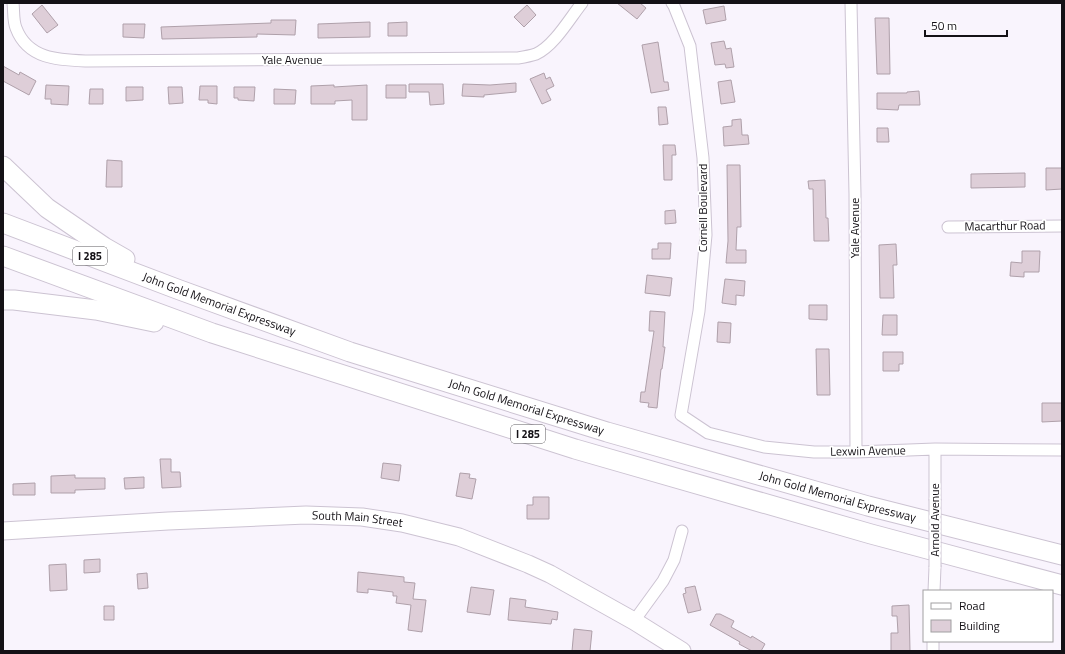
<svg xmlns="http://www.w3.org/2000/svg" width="1065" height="654" font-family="'Titillium Web',sans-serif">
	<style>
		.building { fill: #deced8; stroke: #afa0aa }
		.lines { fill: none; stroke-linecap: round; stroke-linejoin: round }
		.street-casing { stroke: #ccc3d2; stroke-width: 13 }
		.primary-casing { stroke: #ccc3d2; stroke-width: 19 }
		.highway-casing { stroke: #ccc3d2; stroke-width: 21 }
		.street { stroke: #fff; stroke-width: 11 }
		.primary { stroke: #fff; stroke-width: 17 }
		.highway { stroke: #fff; stroke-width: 19 }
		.street-bridge-casing { stroke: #ccc3d2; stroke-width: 13; stroke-linecap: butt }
		.street-bridge { stroke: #fff; stroke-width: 11 }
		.labels { text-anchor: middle; stroke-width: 3.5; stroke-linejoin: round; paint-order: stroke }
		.shield { fill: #fff; stroke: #5a585c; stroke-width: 1 }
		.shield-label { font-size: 11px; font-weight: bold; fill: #141116 }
		.street-label { font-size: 12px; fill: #141116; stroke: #fff }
	</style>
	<rect width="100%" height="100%" fill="#f9f4fd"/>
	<!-- building -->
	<path class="building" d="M617 3H640L646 8 637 19Z
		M42 5 58 25 47 33 32 14Z
		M527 5 536 15 524 27 514 17Z
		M724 6 726 20 706 24 703 10Z
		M875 18H889L890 74H877Z
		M271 20H296L295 35 257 34V37L162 39 161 27 271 23Z
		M370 22V37L318 38V24Z
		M407 22V36H388V23Z
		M123 24H145L144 38 123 37Z
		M724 41 726 49 731 48 734 67 726 68 725 64 715 65 711 43Z
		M658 42 664 82H668L669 90 651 93 642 45Z
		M3 66 19 75 20 72 36 81 29 95 3 81Z
		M544 73 546 79 550 77 554 86 546 90 551 100 542 104 530 79Z
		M731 80 735 102 721 104 718 82Z
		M516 83V92L484 95V97L462 96 463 84 490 85Z
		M409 84H443L444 104 430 105 429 92H409Z
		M46 85 69 86 68 105 51 104V99H45Z
		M334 85V87L367 85V120H352V100L335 101V104H311V86Z
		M386 85H406V98H386Z
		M200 86H217V104L208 103V100H199Z
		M126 87H143V100L126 101Z
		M168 87H182L183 103 169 104Z
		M234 87H255L254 101 238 100V98H234Z
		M90 89H103V104H89Z
		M274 89 296 90 295 104H274Z
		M919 91 920 105H899L898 110 877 109V93H907V92Z
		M658 107H666L668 124 659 125Z
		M741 119 742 135H748L749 144 724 146 723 127 732 126V120Z
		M877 128H888L889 142H877Z
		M663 145H675L676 155H672V180H664Z
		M107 160 122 161V187H106Z
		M727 165H740L741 227H737L736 250H746V263H726L728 241Z
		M1046 168H1062V189L1046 190Z
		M1025 173V187L971 188V174Z
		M825 180 826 218H828L829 241H814L813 189H809L808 181Z
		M675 210 676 223 665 224V211Z
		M658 243H671L670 259H652V249H658Z
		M896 244 897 265H893L894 298H880L879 245Z
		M1022 251H1040L1039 272H1024V277L1010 276 1011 262 1022 263Z
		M647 275 672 278 670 296 645 293Z
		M725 279 745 281 744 296 736 295V305L722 303Z
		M809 305H827V320L809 319Z
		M650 311 665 312 663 347H665L662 369H661L657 408 648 407 649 403 640 402 641 392H645L654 331H649Z
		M883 315H897V335H882Z
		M718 322 731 323 730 343 717 342Z
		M816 349H829L830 395H817Z
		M883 352H903V364H899V371H883Z
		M1042 403H1062V421L1042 422Z
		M160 459H171V472H180L181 487 162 488Z
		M383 463 401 465 399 481 381 478Z
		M460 473 470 474 469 478 476 479 472 499 456 496Z
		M75 475V478H105V489L75 490V493H51V476Z
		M144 477V488L125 489 124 478Z
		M35 483V495H13V484Z
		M533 497H549V519H527V505H533Z
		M100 559V572L84 573V560Z
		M66 564 67 590 50 591 49 565Z
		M358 572 404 577V582L415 583 413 599 426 600 422 632 408 630 411 605 396 603 397 596H393V592L368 589V593L357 592Z
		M147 573 148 588 138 589 137 574Z
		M695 586 701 610 688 613 683 594 686 593 685 588Z
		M471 587 494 590 490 615 467 612Z
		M510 598 526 600 525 607 558 612 557 620 552 619 551 624 508 620Z
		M909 605 910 651H891V633H898L897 616H892V606Z
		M104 606H114V620H104Z
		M716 614H720L734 621 731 627 751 638 752 636 765 644 761 651H752L739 644 740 642 710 625Z
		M574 629 592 631 590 651H572Z"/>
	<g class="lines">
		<defs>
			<path id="street" d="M13 3C14 11 13 21 16 28 28 60 60 60 88 61L518 58C524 57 530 56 536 54 554 46 570 18 582 3
				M672 3 674 6 690 46 703 158 706 235 699 311 681 415 708 433 764 447 814 452H856L935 449 1062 450
				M851 3 855 194 856 452
				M948 227 1062 226
				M935 449V499
				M934 591 935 567
				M634 621 663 581 674 560 682 531
				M933 651V641"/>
			<g id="primary">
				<path id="s1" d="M3 531 168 521 306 515 362 517 402 523 459 537 528 564 550 574 634 621 682 651"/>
			</g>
			<g id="highway">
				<path d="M3 166 47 208 104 247 125 259"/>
				<path id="s2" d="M3 223 177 289 350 352 607 432 868 506 1062 555"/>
				<path d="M3 256 212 333 575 449 871 534 1062 585"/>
				<path d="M3 300H14L96 310 154 322"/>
			</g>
		</defs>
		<!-- street casing -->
		<use href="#street" class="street-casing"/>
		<!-- primary casing -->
		<use href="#primary" class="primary-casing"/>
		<!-- highway casing -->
		<use href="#highway" class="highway-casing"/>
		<!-- street -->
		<use href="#street" class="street"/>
		<!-- primary -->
		<use href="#primary" class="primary"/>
		<!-- highway -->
		<use href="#highway" class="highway"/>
		<defs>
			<path id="street-bridge" d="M935 499V567"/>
		</defs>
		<!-- street-bridge casing -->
		<use href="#street-bridge" class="street-bridge-casing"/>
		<!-- street-bridge -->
		<use href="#street-bridge" class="street-bridge"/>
	</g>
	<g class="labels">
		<!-- shield labels -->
		<g class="shield">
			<rect x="73" y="247" width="34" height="18" rx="3"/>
			<rect x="511" y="425" width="34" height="18" rx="3"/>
		</g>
		<g class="shield-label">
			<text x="90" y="260">I 285</text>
			<text x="528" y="438">I 285</text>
		</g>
		<!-- street labels -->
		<g class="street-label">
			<text x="292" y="64">Yale Avenue</text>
			<text transform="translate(703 208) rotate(-90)" y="4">Cornell Boulevard</text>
			<text transform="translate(1005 226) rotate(-1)" y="4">Macarthur Road</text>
			<text transform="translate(855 228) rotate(-90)" y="4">Yale Avenue</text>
			<text dy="4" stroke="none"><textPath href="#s2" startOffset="231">John Gold Memorial Expressway</textPath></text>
			<text dy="4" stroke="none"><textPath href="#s2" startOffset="555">John Gold Memorial Expressway</textPath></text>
			<text transform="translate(868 451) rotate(-1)" y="4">Lexwin Avenue</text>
			<text dy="4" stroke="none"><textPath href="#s2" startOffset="879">John Gold Memorial Expressway</textPath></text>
			<text dy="4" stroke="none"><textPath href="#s1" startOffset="355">South Main Street</textPath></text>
			<text transform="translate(935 520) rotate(-90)" y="4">Arnold Avenue</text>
		</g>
	</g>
	<!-- border -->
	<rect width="1065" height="654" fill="none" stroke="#141116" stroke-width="8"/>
	<!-- legend -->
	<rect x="923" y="590" width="130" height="52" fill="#ffffff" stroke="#a1a0a2"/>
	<rect x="931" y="603" width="20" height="6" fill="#ffffff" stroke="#a1a0a2"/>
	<text x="959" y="610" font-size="12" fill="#141116">Road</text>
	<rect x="931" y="620" width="20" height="12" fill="#deced8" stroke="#a1a0a2"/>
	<text x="959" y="630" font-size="12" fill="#141116">Building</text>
	<!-- scale -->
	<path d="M925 30v6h82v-6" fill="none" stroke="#141116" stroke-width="2"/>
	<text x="931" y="30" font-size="12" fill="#141116" stroke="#ffffff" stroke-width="3" paint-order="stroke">50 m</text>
</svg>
